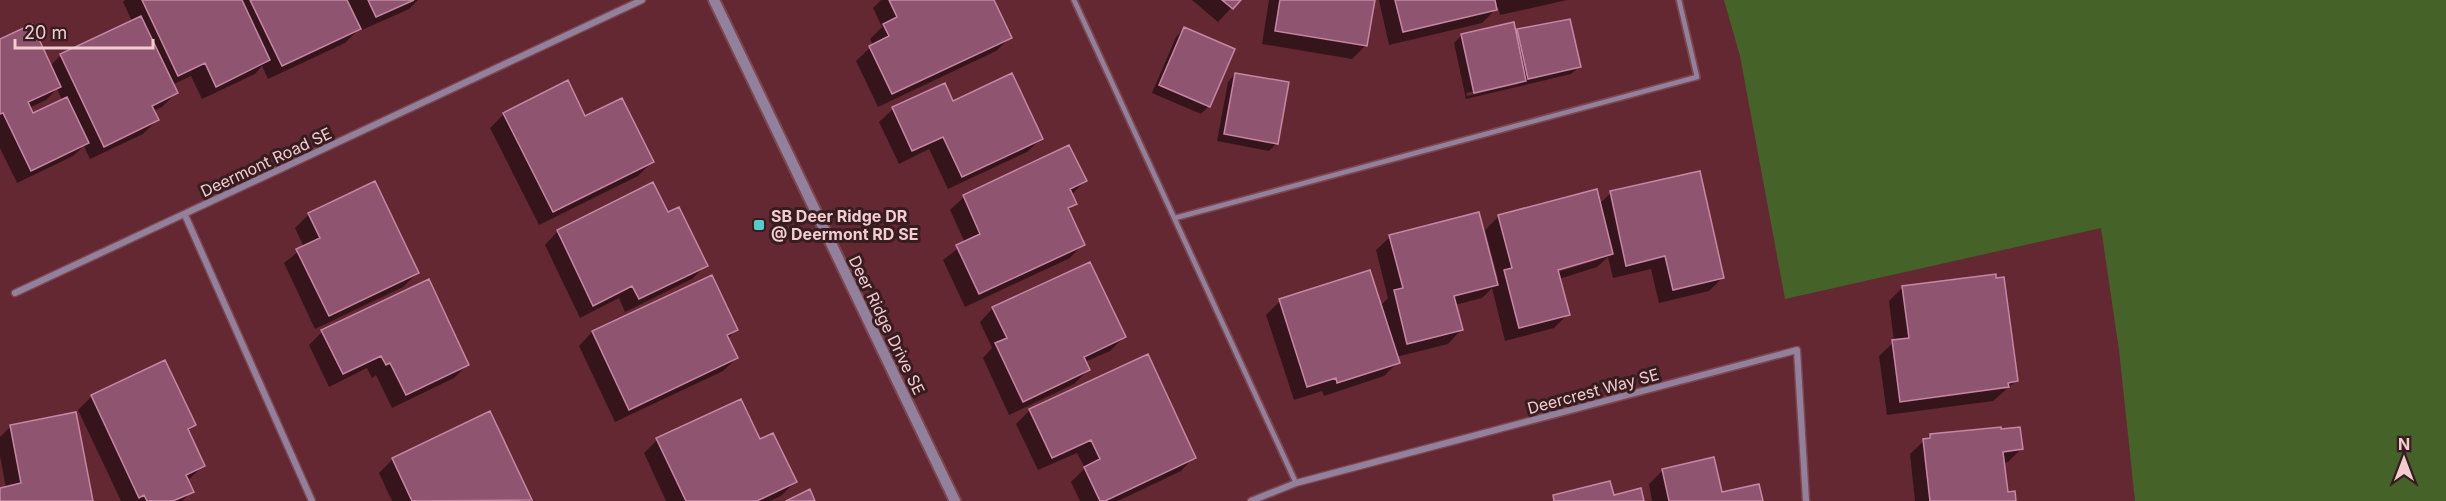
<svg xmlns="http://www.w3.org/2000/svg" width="2446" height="501" font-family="Inter,sans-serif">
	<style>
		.green { fill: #456228 }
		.shadow { fill: #0007; fill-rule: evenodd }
		.building { fill: #8f5470; stroke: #c787a4; stroke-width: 1.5 }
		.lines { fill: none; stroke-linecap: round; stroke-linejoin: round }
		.service-casing { stroke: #7e464f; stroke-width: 8 }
		.minor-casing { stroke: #7e464f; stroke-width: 9 }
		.tertiary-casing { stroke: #7e464f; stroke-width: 14 }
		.service { stroke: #91819c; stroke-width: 4.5 }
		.minor { stroke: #91819c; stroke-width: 6 }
		.tertiary { stroke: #91819c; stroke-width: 10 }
		.poi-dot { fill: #54cdc8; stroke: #371c20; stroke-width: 2 }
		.labels { text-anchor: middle; stroke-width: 6; stroke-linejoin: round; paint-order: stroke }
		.street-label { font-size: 16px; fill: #f2cccf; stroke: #371c20 }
		.poi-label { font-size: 16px; font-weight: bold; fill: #f2cccf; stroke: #371c20; text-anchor: start }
	</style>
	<rect width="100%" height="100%" fill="#642833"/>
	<!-- green -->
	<path class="green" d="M1724 0H2446V501H2135L2119 350 2101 228 1785 299 1740 56Z"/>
	<!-- shadow -->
	<path class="shadow" d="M125 0H418L409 9 362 30 361 27 345 43 268 79 262 66 255 74 202 99 191 76 172 85 176 93 162 107 153 111 157 120 143 134 90 159 84 146 73 156 17 183 0 148V41L50 66 61 55 132 21 123 2ZM57 89 62 100 32 115 29 108 46 100Z
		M881 0H992L1010 38 996 51 878 107 856 61 873 45 870 39 882 27 873 8Z
		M1192 0H1239L1218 22Z
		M1269 0H1373L1366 45 1352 59 1262 44Z
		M1379 0H1567L1500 15 1498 7 1482 23 1389 45Z
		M1184 29 1233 50 1209 106 1201 114 1152 93 1176 37Z
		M1518 31 1579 67 1571 74 1466 99 1454 43 1462 35 1515 34ZM1518 81V84L1467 96 1466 93Z
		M1235 74 1277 143 1269 151 1217 141 1228 82Z
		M953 103 1041 139 1027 152 948 189 929 149 899 164 879 122 893 109Z
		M504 114 652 162 638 176 539 225 490 128Z
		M1069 147 1085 181 1071 195 1075 203 1068 211 1083 244 1070 258 965 307 943 260 965 243 950 210 964 197Z
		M1611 193 1723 277 1709 291 1659 303 1651 269 1613 278 1608 257 1597 267 1559 279 1568 314 1554 328 1505 341 1492 288 1482 298 1455 305 1461 330 1448 344 1396 357 1398 362 1384 376 1324 396 1322 391 1294 400 1266 315 1280 301 1380 306 1388 298 1376 250 1390 237 1495 281 1498 279 1485 230 1499 216 1599 204ZM1597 257V260L1551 274V271Z
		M309 214 417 273 403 287 315 329 284 263 304 247 295 228Z
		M667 214 706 265 692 279 625 312 619 298 580 318 545 245 558 231Z
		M712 277 737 329 727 339 737 358 723 371 615 422 579 346 592 332Z
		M1903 287 2016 381 1993 401 1887 415 1879 356 1894 342 1889 301Z
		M993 308 1124 337 1110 351 1085 362 1088 370 1074 384 1009 415 983 358 992 348 980 322Z
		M322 332 467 365 454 378 392 408 376 375 372 378 367 368 329 387 309 345Z
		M92 396 194 425 188 432 203 466 187 481 192 491 182 501H121L78 410Z
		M1030 410 1194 457 1181 471 1118 501H1080L1071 482 1085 468 1077 453 1038 470 1016 424Z
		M489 413 529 501H392L379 473 392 460Z
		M10 427 92 501H0V489L6 488 0 456V437Z
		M1930 435 2021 449 2008 462 2003 463 2007 493 2015 501H1915L1910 454Z
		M657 440 759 441 795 482 781 496 770 501H666L644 453Z
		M1713 459 1721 493 1761 501H1652L1649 484 1662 471Z"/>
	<!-- building -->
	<path class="building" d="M142 0H242L270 60 216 87 205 63 178 76Z
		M250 0H347L361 29 282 66Z
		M368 0H414L376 17Z
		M889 0H994L1012 38 892 94 869 46 889 36 883 24 897 17Z
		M1222 0H1241L1233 9Z
		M1280 0H1375L1367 46 1275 31Z
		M1395 0H1495L1497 10 1403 32Z
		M141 16 178 93 152 106 159 120 104 147 60 54Z
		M1570 19 1581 67 1528 79 1517 29Z
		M1514 22 1526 81 1474 93 1461 34Z
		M32 24 61 87 28 102 33 113 67 97 89 143 31 171 3 113 0 114V39Z
		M1184 27 1235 49 1210 107 1159 85Z
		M1012 73 1043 139 962 177 943 137 912 151 892 107 945 83 953 101Z
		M1235 73 1289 82 1278 144 1224 134Z
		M568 80 585 116 622 98 654 162 553 212 503 113Z
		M1069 145 1087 181 1070 189 1077 204 1068 208 1085 245 979 294 956 245 980 234 963 195Z
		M1700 171 1724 278 1673 290 1665 256 1626 266 1610 191Z
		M375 181 419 273 329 316 296 249 320 238 308 213Z
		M653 182 668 212 679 207 708 266 639 299 632 286 593 306 557 230Z
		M1597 189 1613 254 1558 270 1570 315 1519 328 1504 270 1512 268 1498 215Z
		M1479 212 1498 285 1454 296 1463 330 1407 344 1394 290 1403 288 1389 235Z
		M1090 262 1126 337 1084 357 1090 370 1023 402 995 343 1007 338 992 307Z
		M1370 270 1400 363 1337 383 1336 378 1307 387 1279 299Z
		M1996 274V278L2004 277 2018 381 2008 383 2009 387 1900 402 1892 340 1909 338 1902 286Z
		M712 275 738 330 727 335 738 358 629 410 592 331Z
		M429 279 469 365 406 395 390 363 386 365 381 356 343 374 321 330Z
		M1148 354 1196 458 1105 501H1100L1084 467 1100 459 1091 440 1052 458 1029 409Z
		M165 360 196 425 188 429 205 466 186 475 194 492 173 501H147L144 495 139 498 91 395Z
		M741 399 760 439 773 433 797 482 757 501H686L656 438Z
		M490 411 532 500 412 501 392 458Z
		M76 412 93 501H0V488L21 483 10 425Z
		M2001 427V429L2020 427 2023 449 2003 452 2008 492 2015 491 2016 501H1930L1923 439 1930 438V434Z
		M1714 457 1722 492 1759 484 1763 501H1669L1662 469Z
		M1610 481 1614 495 1641 488 1644 501H1554L1553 495Z
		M810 489 815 501H786Z"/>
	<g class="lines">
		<defs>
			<path id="service" d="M1074 0 1296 483
				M1175 218 1697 77 1679 0"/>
			<path id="minor" d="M185 215 312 501
				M15 293 642 0
				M1251 501 1296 483 1797 350 1806 501"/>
			<path id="tertiary" d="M714 0 955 501"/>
		</defs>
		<!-- service casing -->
		<use href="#service" class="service-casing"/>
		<!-- minor casing -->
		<use href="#minor" class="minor-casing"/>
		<!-- tertiary casing -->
		<use href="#tertiary" class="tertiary-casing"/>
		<!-- service -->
		<use href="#service" class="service"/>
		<!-- minor -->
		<use href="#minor" class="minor"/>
		<!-- tertiary -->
		<use href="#tertiary" class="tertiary"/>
	</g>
	<!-- markers -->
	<rect class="poi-dot" x="753" y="219" width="12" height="12" rx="3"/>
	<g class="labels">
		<!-- street labels -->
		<g class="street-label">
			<text transform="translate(266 162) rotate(-25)" y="6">Deermont Road SE</text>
			<text transform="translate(887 325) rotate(64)" y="6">Deer Ridge Drive SE</text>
			<text transform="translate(1593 391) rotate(-15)" y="6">Deercrest Way SE</text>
		</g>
		<!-- poi labels -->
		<g class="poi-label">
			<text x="771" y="222">SB Deer Ridge DR<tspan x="771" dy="18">@ Deermont RD SE</tspan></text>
		</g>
	</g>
	<!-- north arrow -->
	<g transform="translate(2404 459)" stroke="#371c20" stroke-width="4.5" paint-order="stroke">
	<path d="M0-4.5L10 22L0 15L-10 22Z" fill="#f2cccf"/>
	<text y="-9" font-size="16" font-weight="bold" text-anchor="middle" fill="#f2cccf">N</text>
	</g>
	<!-- scale -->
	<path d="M15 39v9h138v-9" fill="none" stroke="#f2cccf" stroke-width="3"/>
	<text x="24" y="39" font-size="18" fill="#f2cccf" stroke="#371c20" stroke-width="4.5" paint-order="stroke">20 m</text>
</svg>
